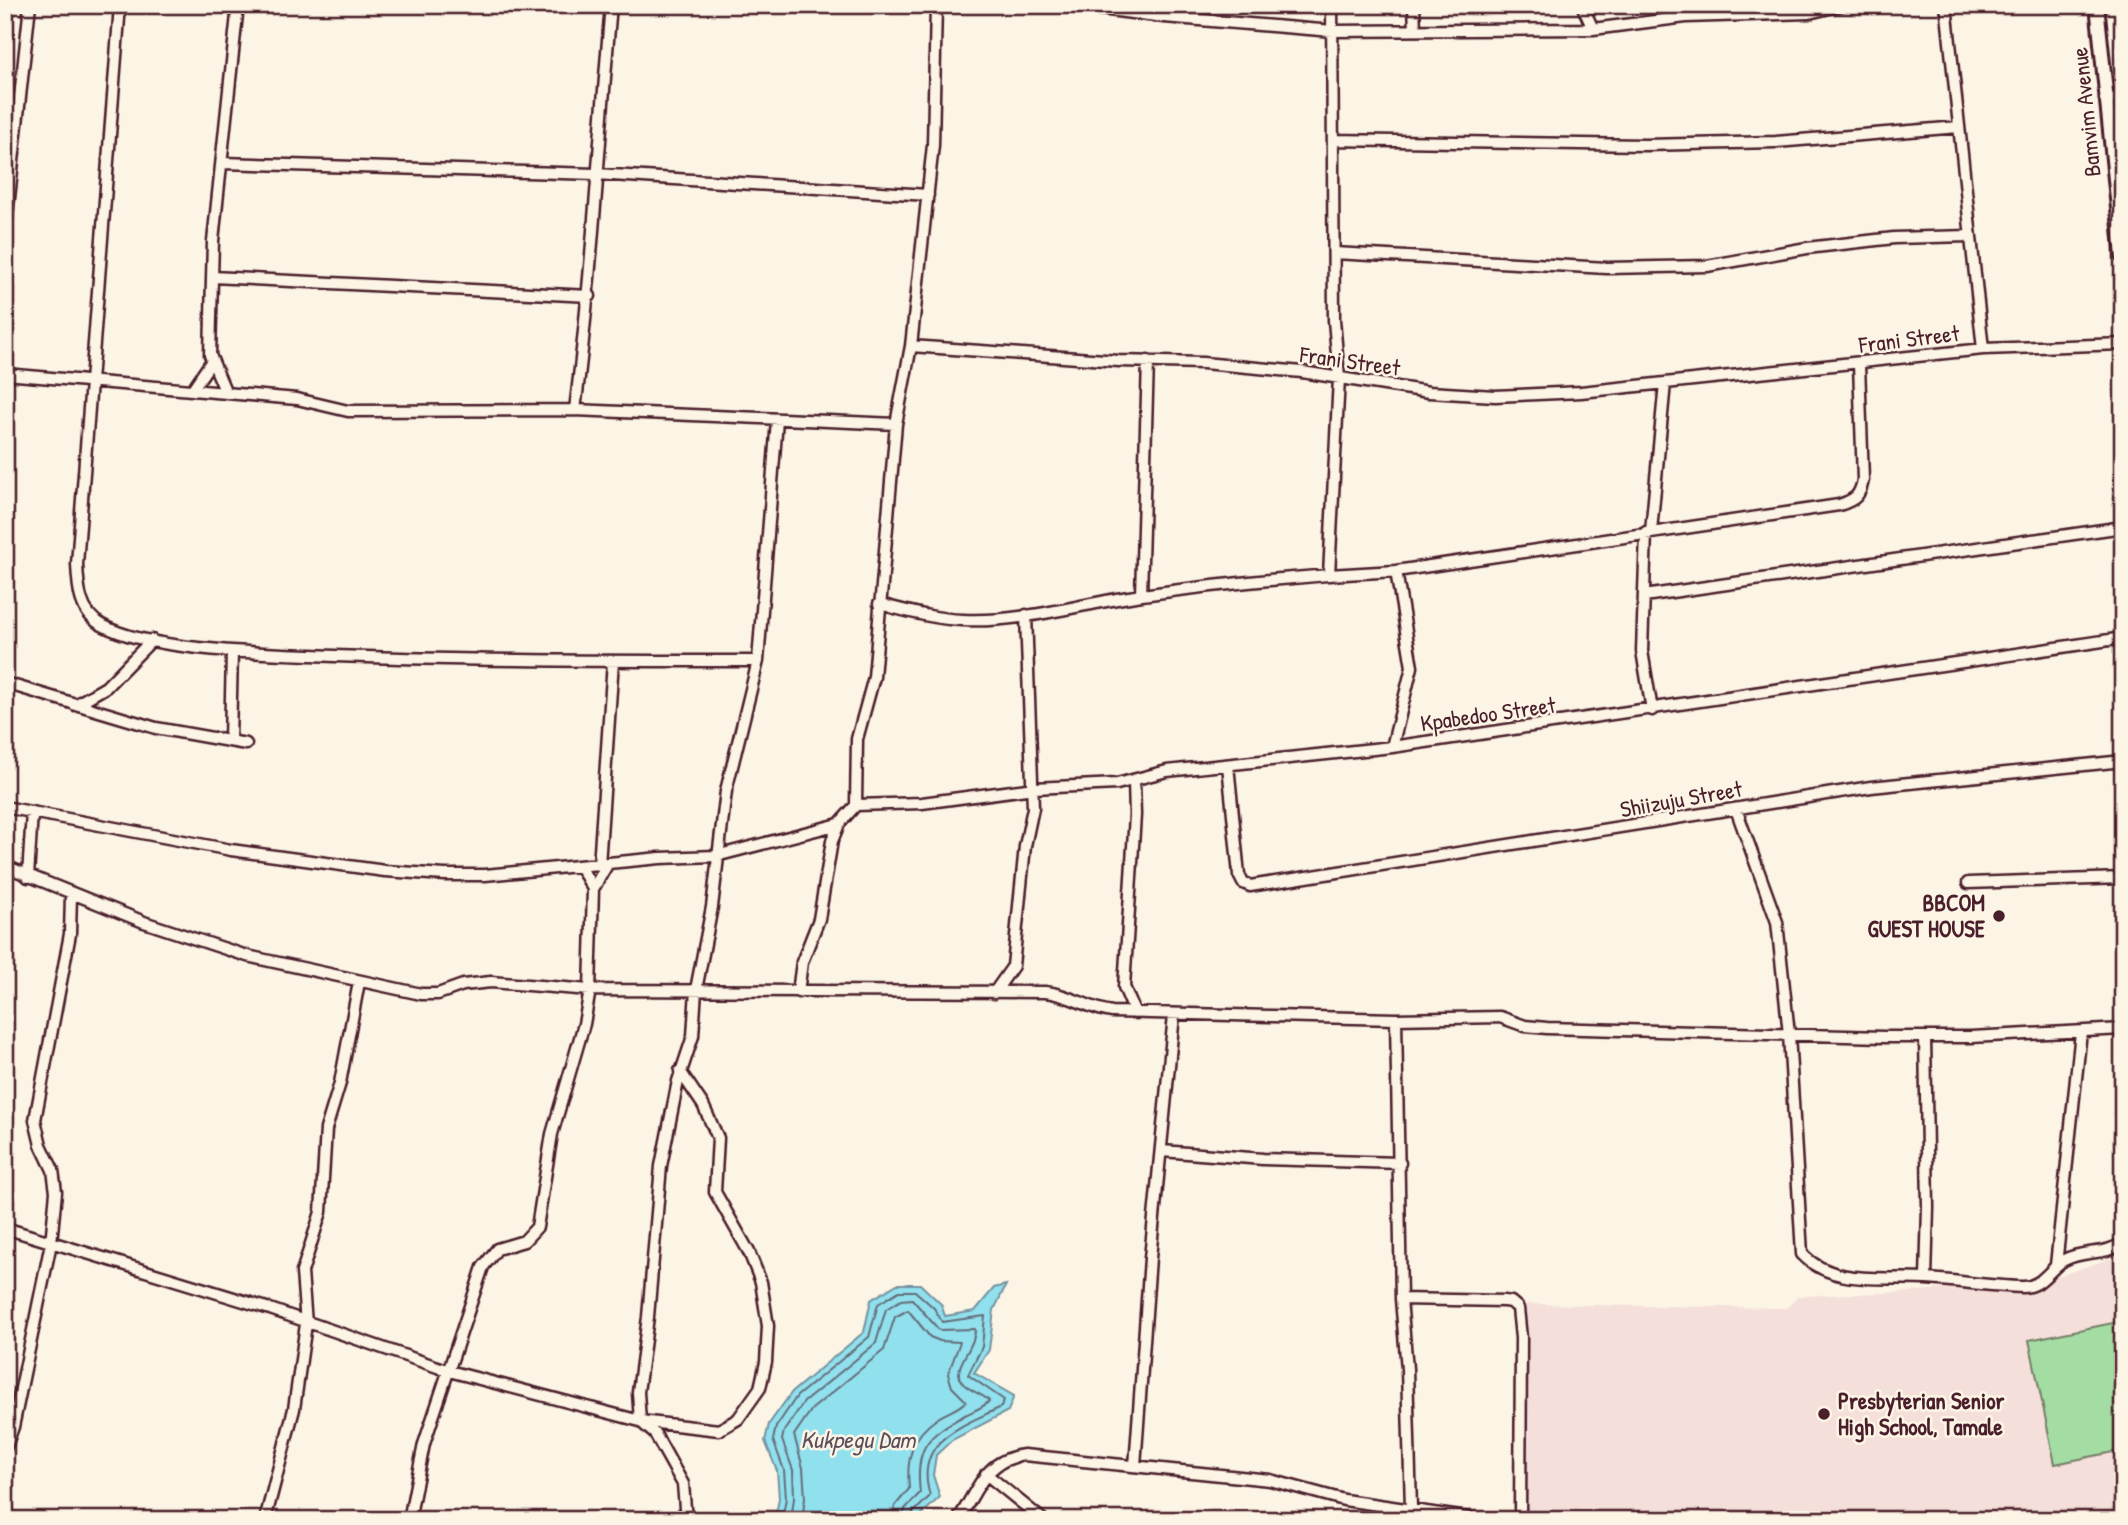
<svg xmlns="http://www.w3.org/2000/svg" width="2128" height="1525" font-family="'Patrick Hand',sans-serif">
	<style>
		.built { fill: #f4dfda }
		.green { fill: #a3dda3; stroke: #767e67; stroke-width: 2 }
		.water { fill: #90e0ed; stroke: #74939f; stroke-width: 2 }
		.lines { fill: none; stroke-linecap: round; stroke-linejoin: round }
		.shore { stroke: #666c79; stroke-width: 2 }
		.minor-casing { stroke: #4a1f2b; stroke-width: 15 }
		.tertiary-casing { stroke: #4a1f2b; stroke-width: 18 }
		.minor { stroke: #fcf5e5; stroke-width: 10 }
		.tertiary { stroke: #fcf5e5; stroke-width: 12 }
		.poi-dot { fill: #4a1f2b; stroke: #fcf5e5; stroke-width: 2.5 }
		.labels { text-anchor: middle; stroke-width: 5; stroke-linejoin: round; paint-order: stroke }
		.street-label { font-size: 23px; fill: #4a1f2b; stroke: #fcf5e5 }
		.poi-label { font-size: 23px; font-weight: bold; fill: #4a1f2b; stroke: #fcf5e5; text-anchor: end }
		.water-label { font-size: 24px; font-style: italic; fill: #5c4f5c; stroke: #fcf5e5 }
	</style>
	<rect width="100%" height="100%" fill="#fcf5e5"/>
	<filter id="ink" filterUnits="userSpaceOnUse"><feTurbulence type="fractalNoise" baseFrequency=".0143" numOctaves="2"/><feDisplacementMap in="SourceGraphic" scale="14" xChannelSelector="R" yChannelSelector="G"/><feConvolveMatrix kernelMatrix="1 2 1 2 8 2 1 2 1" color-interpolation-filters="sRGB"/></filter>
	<g filter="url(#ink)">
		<!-- built -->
		<path class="built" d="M2123 1254V1520H1522L1526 1304 1787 1308 1798 1296 1911 1292 2056 1277Z"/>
		<!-- green -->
		<path class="green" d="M2123 1321V1450L2055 1464 2029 1340Z"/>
		<!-- water -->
		<path class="water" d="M897 1284H920L941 1304 945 1316 975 1311 994 1288 1006 1285 994 1310 989 1350 974 1373 1014 1396 1008 1411 952 1440 936 1455 933 1475 940 1497 916 1520H775L779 1498 777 1471 765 1441 769 1424 792 1392 864 1332 871 1300Z"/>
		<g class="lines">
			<!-- shore -->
			<path class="shore" d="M782 1520 786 1498 784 1470 773 1440 776 1427 797 1396 869 1337 878 1304 899 1291H915L934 1308 942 1322 985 1316 982 1347 968 1375 1004 1400 1001 1407C961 1427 913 1440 930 1496L913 1513 911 1520
				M791 1520 794 1498 793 1470 782 1440 784 1431 804 1402 876 1343 886 1309 901 1300 912 1299 939 1330 975 1329C976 1347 952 1366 961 1381 967 1391 982 1393 989 1401 983 1408 973 1411 965 1415 926 1436 915 1448 920 1493L905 1509 902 1520
				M802 1520 805 1498 803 1468 794 1435 812 1409 884 1350 895 1317 908 1310 930 1337 940 1341 960 1342 948 1374 952 1387 966 1401C959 1409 947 1412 938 1418 911 1436 906 1459 909 1489L895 1506 892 1520"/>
			<defs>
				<path id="minor" d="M120 5 77 564C78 587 79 613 102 625 147 650 258 653 311 655 460 661 609 661 758 661
					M936 5 933 145 911 346 1119 361 1203 363 1302 372 1429 392 1495 396 1581 392 1983 349 2123 344
					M1069 5 1164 17 1333 31 1593 29 1686 17 1809 13 1842 5
					M1414 5 1415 30
					M1582 5 1593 29
					M1946 5 1983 349
					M1164 17 1165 5
					M2105 99 2123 98
					M1333 140 1645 145 1776 142 1959 127
					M222 163 596 174 928 195
					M5 235 30 5
					M1334 253 1607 268 1707 266 1807 248 1894 238 1969 236
					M212 277 590 296
					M5 374 297 399 348 411 575 410 896 424
					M192 390 211 362
					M226 393 210 355 213 241 238 5
					M575 410C592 276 599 140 611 5
					M1651 531 1665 383
					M1646 532 1642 651 1652 710
					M1329 575 1339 378 1334 320 1332 5
					M1141 595 1148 361
					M1644 596 2123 527
					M879 604C907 611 934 619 963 620 1022 623 1083 603 1142 595 1226 583 1311 575 1396 571L1839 505C1855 500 1860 496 1863 480L1859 364
					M5 683 156 728 246 744
					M75 705 106 687 152 640
					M230 741 232 652
					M1392 747 1412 667 1396 571
					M1228 765 1239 875 1243 883 1250 886 1871 787 2123 761
					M1134 781 1135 815 1124 987 1135 1013
					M856 805 922 803 1034 788 1117 784 1167 771 1392 747 2123 638
					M5 807 231 850 385 871 445 875H485L660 858 716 856 839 824
					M1736 809 1777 922 1789 1034 1802 1254C1833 1287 1885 1276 1926 1279 1958 1281 1990 1286 2023 1287 2042 1287 2049 1269 2064 1260 2085 1249 2104 1256 2123 1243
					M599 865 613 661
					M5 866 144 922 247 956 421 994H438L463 985 491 982 590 990 1045 992C1070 994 1088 1009 1112 1012L1396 1019 1500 1017 1525 1026 1547 1028 1884 1037H1971L2123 1029
					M28 877 32 812
					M1968 883 2123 878
					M593 889 607 865
					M798 992 802 962 819 919 832 841 839 824 856 805 857 739 874 677 896 424 911 346
					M994 993 1013 966 1025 846 1033 808 1026 615
					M1396 1019 1401 1299 1407 1369 1411 1508
					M1925 1037 1928 1207 1926 1279
					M1162 1151 1263 1159 1400 1163
					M5 1228 270 1309 449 1371 640 1421 719 1430 738 1419 760 1388 766 1362 768 1326 761 1282 749 1252 715 1192 718 1138 703 1105 680 1071
					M2056 1265 2081 1032
					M1401 1299 1504 1301 1511 1302 1518 1308 1521 1338 1520 1520
					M5 1449 13 1427 51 1243 56 1192 53 1170 41 1145 35 1120 70 934 71 894
					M1135 1466 1150 1258 1174 1015
					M986 1474 1043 1520
					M265 1520 294 1409 306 1324 302 1272 321 1212 326 1129 340 1083 359 982
					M409 1520 424 1444 483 1267 497 1249 524 1241 537 1227 552 1134 584 1024 590 990 593 889 580 866
					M686 1520 683 1484 655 1434 640 1421 638 1392 648 1317 661 1166 678 1081 693 1036 696 990 712 907 726 791 758 661 777 420
					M958 1520C978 1490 984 1460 1024 1455L1270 1480 1344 1500 1481 1520"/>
				<path id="tertiary" d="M2097 5 2123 257"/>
			</defs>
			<!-- minor casing -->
			<use href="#minor" class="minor-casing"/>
			<!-- tertiary casing -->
			<use href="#tertiary" class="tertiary-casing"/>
			<!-- minor -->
			<use href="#minor" class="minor"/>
			<!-- tertiary -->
			<use href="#tertiary" class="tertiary"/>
		</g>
	</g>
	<!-- markers -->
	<g class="poi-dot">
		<circle cx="1999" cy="916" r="7"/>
		<circle cx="1824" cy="1414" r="7"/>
	</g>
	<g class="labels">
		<!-- street labels -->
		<g class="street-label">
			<text transform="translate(2086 112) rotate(-96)" y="8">Bamvim Avenue</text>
			<text transform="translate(1909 339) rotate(-7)" y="8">Frani Street</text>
			<text transform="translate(1350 361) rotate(8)" y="8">Frani Street</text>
			<text transform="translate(1488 714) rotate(-8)" y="8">Kpabedoo Street</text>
			<text transform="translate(1681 799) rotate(-10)" y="8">Shiizuju Street</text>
		</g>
		<!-- poi labels -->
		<g class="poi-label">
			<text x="1985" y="911">BBCOM<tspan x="1985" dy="26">GUEST HOUSE</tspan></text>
			<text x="1838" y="1409" text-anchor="start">Presbyterian Senior<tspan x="1838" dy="26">High School, Tamale</tspan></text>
		</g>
		<!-- water labels -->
		<g class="water-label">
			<text x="858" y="1448">Kukpegu Dam</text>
		</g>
	</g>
	<!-- margin -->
	<rect width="2128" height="1525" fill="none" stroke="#fcf5e5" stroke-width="28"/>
	<rect x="14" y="14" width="2100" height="1497" fill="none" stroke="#4a1f2b" stroke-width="2.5" filter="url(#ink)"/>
</svg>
